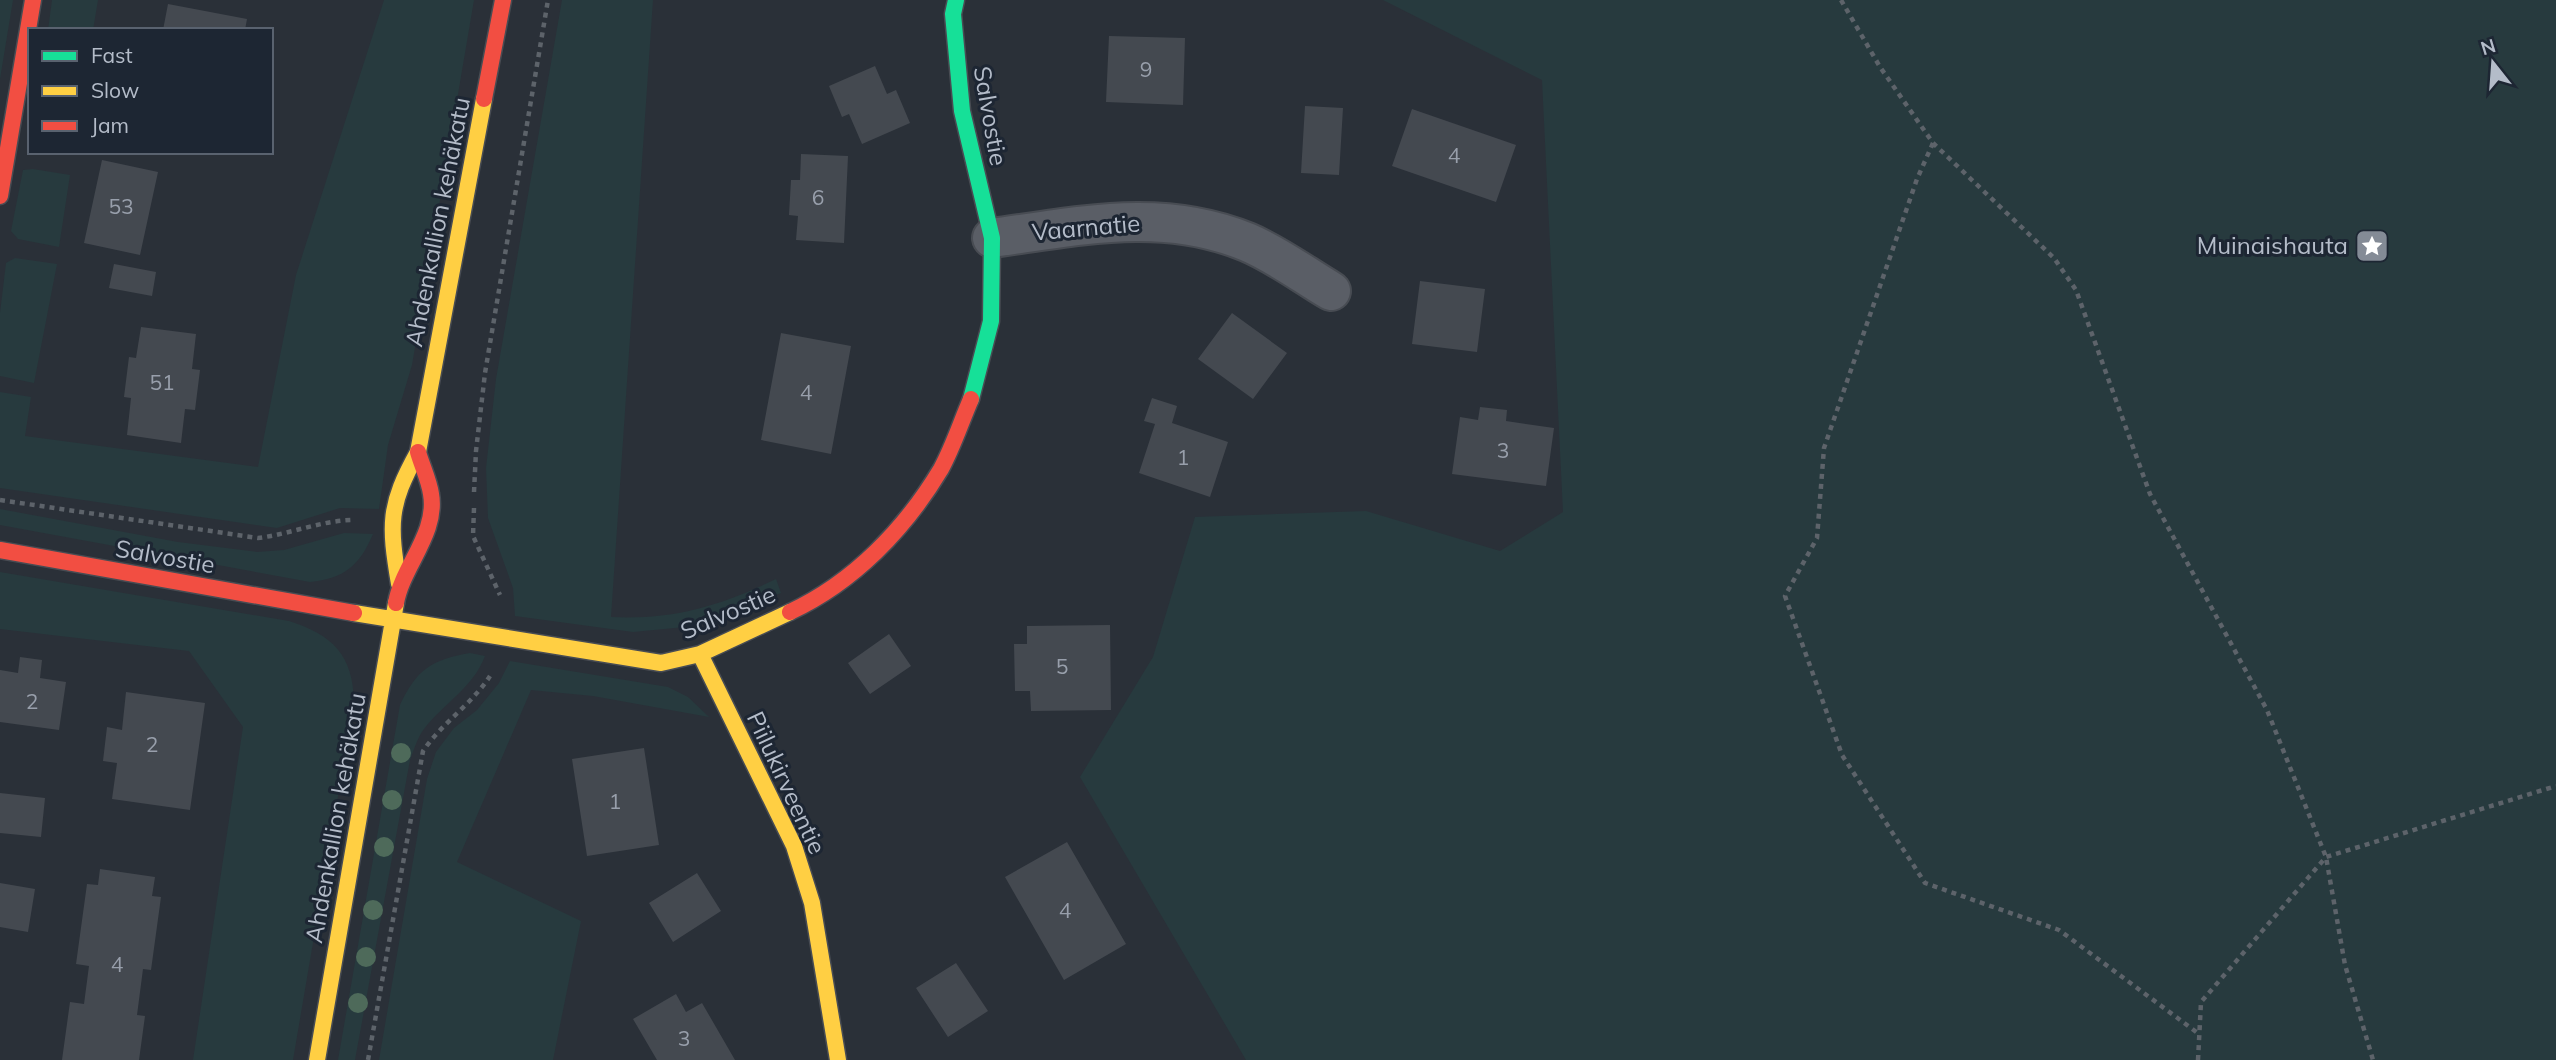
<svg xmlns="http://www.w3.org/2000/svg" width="2556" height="1060" font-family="Mulish,sans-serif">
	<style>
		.green { fill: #273a3e }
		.building { fill: #444950 }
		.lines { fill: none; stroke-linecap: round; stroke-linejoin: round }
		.street-casing { stroke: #484c53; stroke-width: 42 }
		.fast-casing { stroke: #484c53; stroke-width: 19 }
		.slow-casing { stroke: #484c53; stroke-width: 19 }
		.jam-casing { stroke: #484c53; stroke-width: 19 }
		.path { stroke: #5d636a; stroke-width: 4.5; stroke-dasharray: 5 5; stroke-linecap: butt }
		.street { stroke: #5a5e66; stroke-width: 38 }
		.fast { stroke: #16e098; stroke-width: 16 }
		.slow { stroke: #ffcf43; stroke-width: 16 }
		.jam { stroke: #f24e42; stroke-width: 16 }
		.tree { fill: #4e6a5a }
		.labels { text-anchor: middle; stroke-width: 6; stroke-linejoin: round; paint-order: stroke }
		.number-label { font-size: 21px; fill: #989fab }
		.street-label { font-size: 24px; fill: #b4bcc9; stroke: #1d2633 }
		.poi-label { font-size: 24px; fill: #b4bcc9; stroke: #1d2633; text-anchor: end }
	</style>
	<rect width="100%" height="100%" fill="#2a3038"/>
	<!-- green -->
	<path class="green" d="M0 0H13L0 79Z
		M52 0H98L93 30H48Z
		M384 0H474L412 365 388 445 379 509 340 508 277 528 0 488V392L31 397 25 436 258 467 296 275Z
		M562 0H653L611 617C673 620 720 606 776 579L781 593 685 627 633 632 515 616 513 588 488 518 486 468 496 379Z
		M1383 0H2556V1060H1246L1080 777 1153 657 1195 517 1366 511 1500 551 1563 512 1542 80Z
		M33 169 70 175 59 247 18 239 11 231 23 170Z
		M15 258 57 264 34 383 0 376V313L6 263Z
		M0 509 178 542 257 552 284 550 344 533 373 534C360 565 344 579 310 582L0 525Z
		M0 572 289 621C333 635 353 655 354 702L293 1060H193L243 727 189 651 0 629Z
		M470 653 485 656C473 688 444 703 424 729 417 738 414 750 410 760L355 1060H338L400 705C417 669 431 660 470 653Z
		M510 661 668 687 688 697 709 717 593 696 531 690 457 862 581 921 553 1060H379L427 779 436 752 454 728 477 710 499 683Z"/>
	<!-- building -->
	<path class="building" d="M168 4 247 19 245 30H163Z
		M1109 36 1185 38 1183 105 1106 102Z
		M875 66 887 94 896 90 910 123 862 144 849 114 842 117 829 86Z
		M1305 106 1343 108 1339 175 1301 173Z
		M1412 109 1516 145 1496 202 1392 166Z
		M801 154 848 156 844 243 796 240 798 216 789 215 791 180H800Z
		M102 160 158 172 140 255 84 243Z
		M114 264 156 272 152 296 109 288Z
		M1420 281 1485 289 1477 352 1412 344Z
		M1232 313 1287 353 1253 399 1198 359Z
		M141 327 196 334 192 369 200 370 195 410 185 409 181 443 127 435 131 398 124 397 129 357 136 358Z
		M781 333 851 346 831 454 761 440Z
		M1152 398 1177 406 1172 423 1228 442 1210 497 1139 473 1155 424 1144 421Z
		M1480 407 1507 410 1506 421 1554 428 1546 486 1452 474 1460 417 1478 420Z
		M1110 625 1111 710 1031 711 1030 691H1015L1014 644H1027V626Z
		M889 634 911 666 870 694 848 663Z
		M20 657 42 660 40 678 66 682 59 730 0 722V670L18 673Z
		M126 692 205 703 190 810 112 799 117 763 103 761 107 727 122 730Z
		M644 748 659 845 587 856 572 759Z
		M0 793 45 798 41 837 0 833Z
		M1067 842 1126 944 1064 980 1005 877Z
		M100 869 155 877 152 896 161 897 151 970 143 969 137 1015 145 1016 139 1060H62L70 1002 84 1004 89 966 76 964 87 884 98 885Z
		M697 873 721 911 673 942 649 903Z
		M0 883 35 889 28 932 0 927Z
		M956 963 988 1011 948 1037 916 988Z
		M676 994 686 1012 702 1003 735 1060H657L633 1019Z"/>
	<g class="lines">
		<defs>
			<path id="street" d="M992 238C1080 226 1162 207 1247 242 1276 254 1304 275 1331 291"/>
			<path id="fast" d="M956 0 953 14 962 111 992 238 991 321 971 399"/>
			<path id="slow" d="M399 584C389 524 388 506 418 452L484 99
				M354 613 661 663 700 654 790 612
				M700 654 794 846 812 903 838 1060
				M317 1060 396 603"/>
			<path id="jam" d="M484 99 503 0
				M0 196 33 0
				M0 550 354 613
				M396 603C402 567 438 533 431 494 429 480 422 466 418 452
				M790 612C854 582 905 529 941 469 953 447 961 422 971 399"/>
		</defs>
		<!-- street casing -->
		<use href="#street" class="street-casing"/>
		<!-- fast casing -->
		<use href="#fast" class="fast-casing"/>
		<!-- slow casing -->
		<use href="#slow" class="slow-casing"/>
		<!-- jam casing -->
		<use href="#jam" class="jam-casing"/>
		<!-- path -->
		<path class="path" d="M1841 0 1880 67 1933 143 2054 258 2076 290 2150 494 2267 710 2326 857 2345 965 2373 1060
			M1933 143 1917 179 1824 448 1817 538 1785 596 1842 755 1925 883 2059 930 2199 1034
			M474 492 476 451 485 373 548 0
			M0 500 258 538C290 534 320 521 351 520
			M474 508 473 536 500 595
			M368 1060 423 751C442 723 472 704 490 676
			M2198 1060 2201 1002 2326 857 2556 786"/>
		<!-- street -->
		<use href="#street" class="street"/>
		<!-- fast -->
		<use href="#fast" class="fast"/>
		<!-- slow -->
		<use href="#slow" class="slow"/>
		<!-- jam -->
		<use href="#jam" class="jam"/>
	</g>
	<!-- trees -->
	<g class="tree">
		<circle cx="401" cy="753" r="10"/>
		<circle cx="392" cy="800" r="10"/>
		<circle cx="384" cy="847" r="10"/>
		<circle cx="373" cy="910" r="10"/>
		<circle cx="366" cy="957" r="10"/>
		<circle cx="358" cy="1003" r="10"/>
	</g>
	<!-- icons -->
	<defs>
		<symbol id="sight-square" viewBox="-11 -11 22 22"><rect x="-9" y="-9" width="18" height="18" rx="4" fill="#848b96" stroke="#1d2633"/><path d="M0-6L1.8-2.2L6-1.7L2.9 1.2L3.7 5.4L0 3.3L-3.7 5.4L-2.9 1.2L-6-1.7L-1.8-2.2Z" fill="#fff"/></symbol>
	</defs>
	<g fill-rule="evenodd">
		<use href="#sight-square" x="2353" y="227" width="38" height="38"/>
	</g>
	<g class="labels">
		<!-- number labels -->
		<g class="number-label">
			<text x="1146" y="77">9</text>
			<text x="1454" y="163">4</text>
			<text x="818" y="205">6</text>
			<text x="121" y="214">53</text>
			<text x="162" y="390">51</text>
			<text x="806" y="400">4</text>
			<text x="1503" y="458">3</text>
			<text x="1183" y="465">1</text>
			<text x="1062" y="674">5</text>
			<text x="32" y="709">2</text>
			<text x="152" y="752">2</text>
			<text x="615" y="809">1</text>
			<text x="1065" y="918">4</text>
			<text x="117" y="972">4</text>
			<text x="684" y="1046">3</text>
		</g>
		<!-- street labels -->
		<g class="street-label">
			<text transform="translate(990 116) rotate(80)" y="8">Salvostie</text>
			<text transform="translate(438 222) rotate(-79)" y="8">Ahdenkallion kehäkatu</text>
			<text transform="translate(1086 228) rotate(-5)" y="8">Vaarnatie</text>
			<text transform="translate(165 557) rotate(10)" y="8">Salvostie</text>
			<text transform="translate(728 613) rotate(-23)" y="8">Salvostie</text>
			<text transform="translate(786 783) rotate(65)" y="8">Piilukirveentie</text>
			<text transform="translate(336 818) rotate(-80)" y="8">Ahdenkallion kehäkatu</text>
		</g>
		<!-- poi labels -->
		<g class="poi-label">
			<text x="2348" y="254">Muinaishauta</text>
		</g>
	</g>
	<!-- legend -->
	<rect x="28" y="28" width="245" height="126" fill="#1d2633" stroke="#59626f" stroke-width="2"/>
	<rect x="42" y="51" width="35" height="10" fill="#16e098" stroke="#59626f" stroke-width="2"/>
	<text x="91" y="63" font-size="21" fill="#b4bcc9">Fast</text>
	<rect x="42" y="86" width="35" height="10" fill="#ffcf43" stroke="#59626f" stroke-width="2"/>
	<text x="91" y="98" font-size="21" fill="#b4bcc9">Slow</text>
	<rect x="42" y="121" width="35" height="10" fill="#f24e42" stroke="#59626f" stroke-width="2"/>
	<text x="91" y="133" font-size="21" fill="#b4bcc9">Jam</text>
	<!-- north arrow -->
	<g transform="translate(2493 63) rotate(343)" stroke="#1d2633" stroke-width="5" paint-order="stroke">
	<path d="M0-5L12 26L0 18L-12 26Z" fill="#b4bcc9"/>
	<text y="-10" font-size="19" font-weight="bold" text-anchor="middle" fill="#b4bcc9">N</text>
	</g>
</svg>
